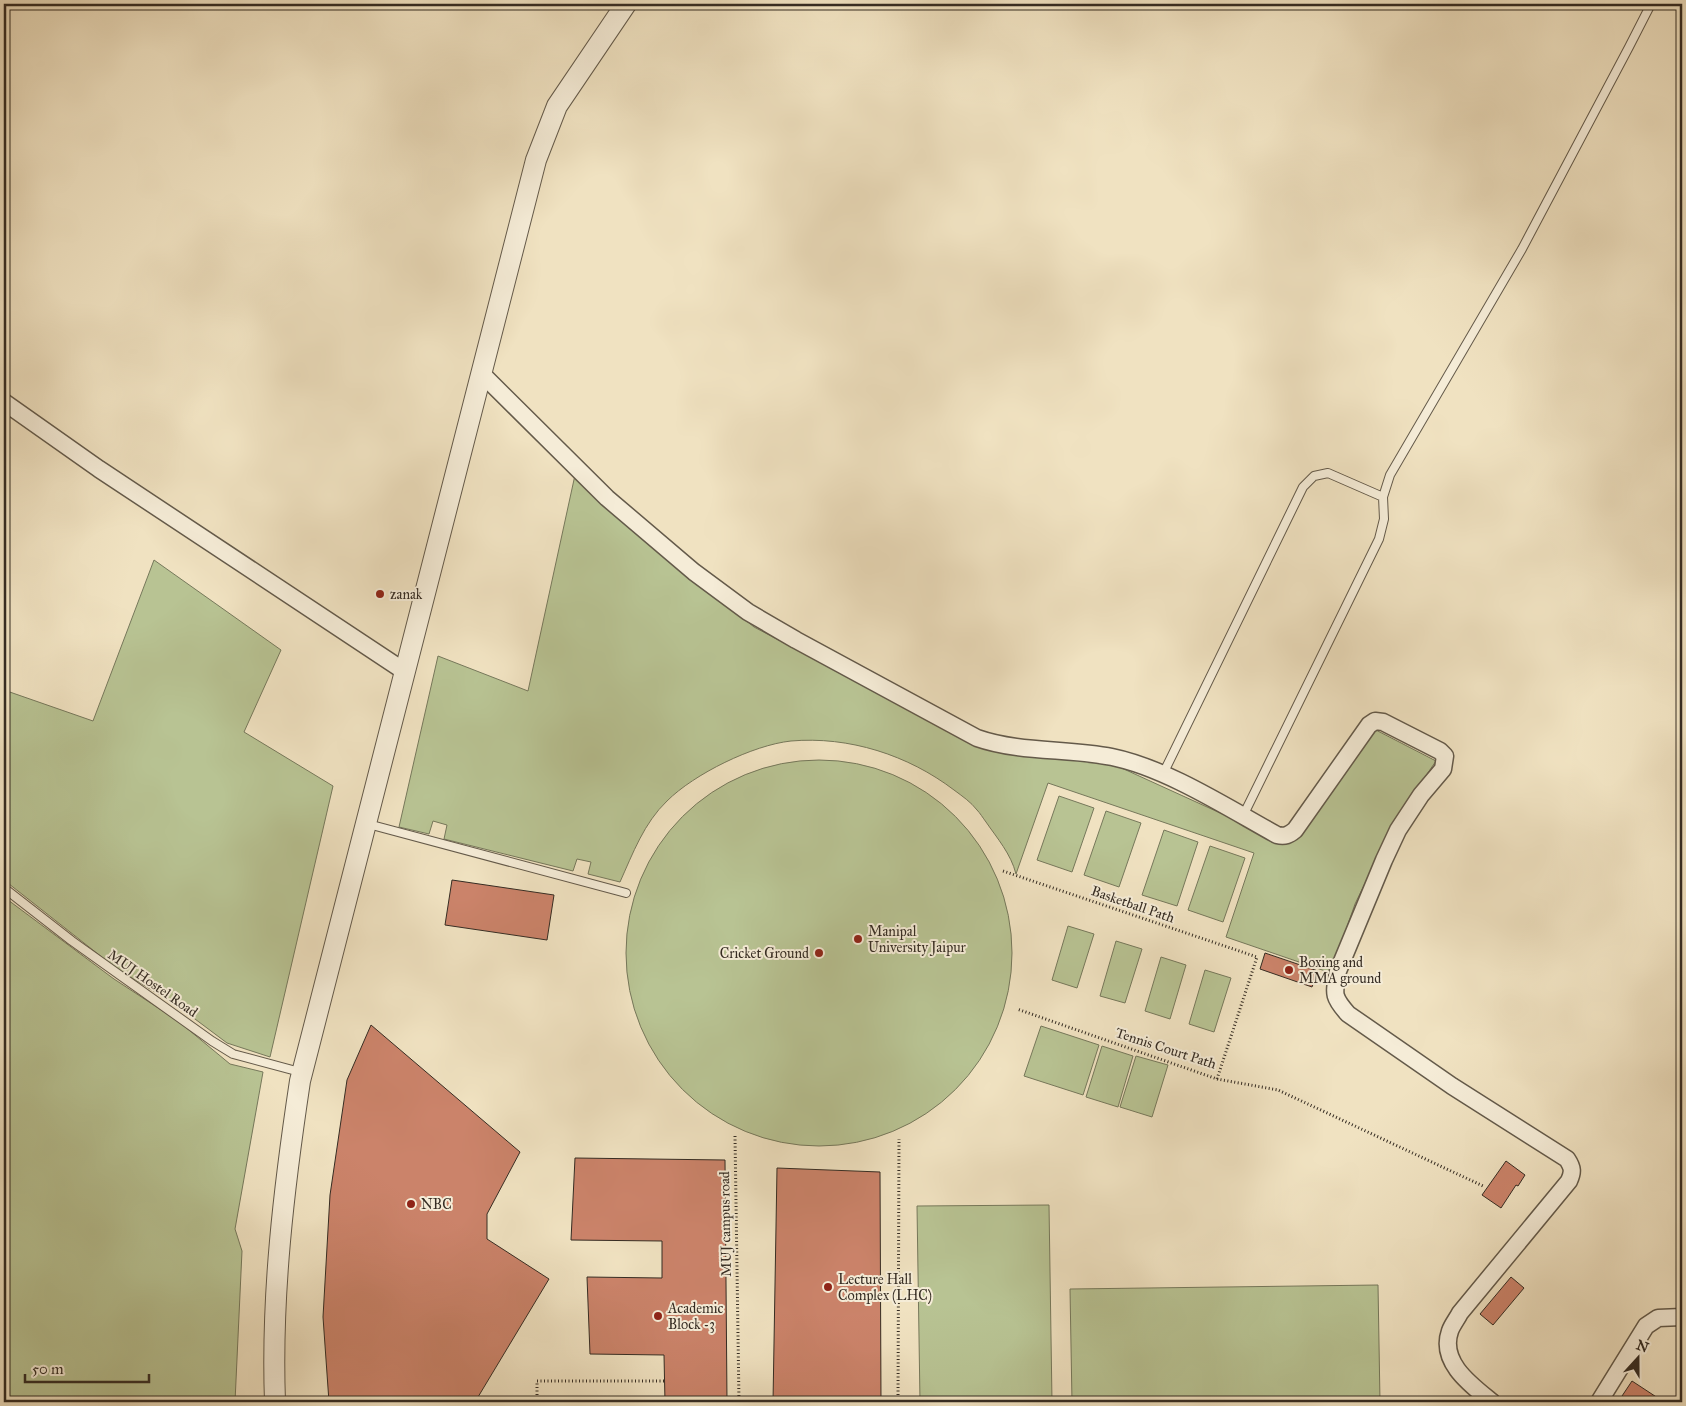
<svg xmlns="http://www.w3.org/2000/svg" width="1686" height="1406" font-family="'IM FELL Great Primer',serif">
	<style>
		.green { fill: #b8c393; stroke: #76785b }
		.building { fill: #cb836a; stroke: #352c23 }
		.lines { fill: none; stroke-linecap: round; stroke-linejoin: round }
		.service-casing { stroke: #645a4a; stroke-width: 10 }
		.minor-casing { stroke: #645a4a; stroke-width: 19 }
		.tertiary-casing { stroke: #645a4a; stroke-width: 22 }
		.path { stroke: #352c23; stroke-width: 3; stroke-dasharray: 1 2.5; stroke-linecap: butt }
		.service { stroke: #f5ecd7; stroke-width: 8 }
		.minor { stroke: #f5ecd7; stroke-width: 16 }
		.tertiary { stroke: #f5ecd7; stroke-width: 20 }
		.poi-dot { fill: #8f2418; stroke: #f5ecd7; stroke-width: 2 }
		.labels { text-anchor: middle; stroke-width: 4; stroke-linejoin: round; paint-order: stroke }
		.poi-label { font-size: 14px; fill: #352c23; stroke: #f5ecd7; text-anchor: start }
		.street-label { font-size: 14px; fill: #352c23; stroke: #f5ecd7 }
	</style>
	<rect width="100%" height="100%" fill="#f0e2c1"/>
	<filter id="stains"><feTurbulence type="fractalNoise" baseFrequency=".004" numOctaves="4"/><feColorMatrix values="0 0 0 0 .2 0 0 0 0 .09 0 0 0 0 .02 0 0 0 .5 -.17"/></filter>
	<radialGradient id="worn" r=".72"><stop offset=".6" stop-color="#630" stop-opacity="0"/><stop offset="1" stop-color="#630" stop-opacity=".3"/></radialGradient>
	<!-- green -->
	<path class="green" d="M575 475 659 550 754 627 985 749 1115 765 1286 843 1372 728 1436 761 1396 819 1355 904 1331 973 1226 937 1254 853 1048 783 1016 874C1011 854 997 838 986 822 983 818 980 813 977 810 971 802 962 796 954 790 908 755 849 736 791 741 753 745 694 774 667 801 644 823 633 853 620 882L588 874 591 862 577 859 573 871 444 839 447 825 433 821 429 834 399 827 438 656 528 691Z
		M154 560 281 650 244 732 333 786 270 1057 227 1043 175 1004 117 969 4 880V690L93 721Z
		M626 953a193 193 0 1 1 386 0a193 193 0 1 1-386 0Z
		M1059 796 1094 808 1072 872 1037 860Z
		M1106 811 1141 823 1119 887 1084 875Z
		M1164 830 1198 842 1177 906 1142 895Z
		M1210 846 1245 858 1223 922 1188 910Z
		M4 897 114 979 178 1021 230 1064 263 1072 235 1229 242 1251 235 1402H4Z
		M1068 926 1094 934 1077 988 1052 980Z
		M1116 941 1142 949 1125 1003 1100 996Z
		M1161 957 1186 965 1170 1019 1145 1011Z
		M1205 970 1231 978 1214 1032 1189 1024Z
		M1041 1026 1099 1045 1083 1095 1024 1076Z
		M1102 1046 1133 1056 1118 1107 1086 1097Z
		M1136 1056 1168 1065 1152 1117 1120 1107Z
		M1049 1205 1052 1402H920L917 1206Z
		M1378 1285 1380 1402H1072L1070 1289Z"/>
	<!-- building -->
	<path class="building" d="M452 880 554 895 547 940 445 925Z
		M1265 953 1318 971 1312 987 1260 969Z
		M371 1025 520 1152 487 1214V1239L549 1279 475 1402H329L323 1317 330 1195 347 1080Z
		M575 1158 725 1160 727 1402H665L664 1355 590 1354 587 1277 662 1278V1241L571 1240Z
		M1506 1161 1525 1175 1518 1186 1516 1185 1501 1208 1482 1195Z
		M777 1168 880 1172 881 1402H773Z
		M1511 1277 1524 1288 1493 1325 1480 1314Z
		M1632 1381 1664 1402H1631L1622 1396Z"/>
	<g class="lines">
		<defs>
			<path id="service" d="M1163 774 1303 487 1314 476 1328 473 1383 497
				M1243 816 1379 539 1384 519 1383 497 1390 475 1522 249 1629 47 1651 4
				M368 824 626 893
				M4 888 72 941 212 1041 233 1054 300 1072"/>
			<path id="minor" d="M481 373 607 498 694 572 748 612 796 640 977 738C1020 753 1067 748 1112 757 1166 768 1228 808 1277 835 1285 837 1289 835 1295 830L1369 725 1375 721 1383 722 1440 751 1445 756 1443 769 1421 795 1398 830 1384 860 1338 971C1334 994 1332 996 1348 1014L1452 1086 1567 1159C1573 1168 1573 1172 1569 1181L1460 1313C1457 1319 1452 1325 1450 1331 1439 1362 1471 1385 1492 1402
				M4 402 99 469 404 671
				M1599 1402 1646 1326 1658 1318 1682 1317"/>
			<path id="tertiary" d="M275 1402C271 1295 284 1187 300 1081L536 160 557 106 626 4"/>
		</defs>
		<!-- service casing -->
		<use href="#service" class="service-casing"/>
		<!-- minor casing -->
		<use href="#minor" class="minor-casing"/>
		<!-- tertiary casing -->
		<use href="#tertiary" class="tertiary-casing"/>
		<!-- path -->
		<path class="path" d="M1003 871 1257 957 1217 1079 1017 1009
			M1217 1079 1278 1090 1483 1186
			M735 1136 739 1402
			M537 1402V1381H664
			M898 1402 899 1139"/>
		<!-- service -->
		<use href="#service" class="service"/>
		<!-- minor -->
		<use href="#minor" class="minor"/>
		<!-- tertiary -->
		<use href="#tertiary" class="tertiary"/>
	</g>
	<!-- markers -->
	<g class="poi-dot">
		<circle cx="380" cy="594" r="5"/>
		<circle cx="858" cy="939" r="5"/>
		<circle cx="819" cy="953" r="5"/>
		<circle cx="1289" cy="970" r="5"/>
		<circle cx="411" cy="1204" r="5"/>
		<circle cx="828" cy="1287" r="5"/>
		<circle cx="658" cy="1316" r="5"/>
	</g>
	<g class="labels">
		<!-- poi labels -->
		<g class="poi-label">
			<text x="390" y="599">zanak</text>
			<text x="868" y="936">Manipal<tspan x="868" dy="16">University Jaipur</tspan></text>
			<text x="809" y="958" text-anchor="end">Cricket Ground</text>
			<text x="1299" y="967">Boxing and<tspan x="1299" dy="16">MMA ground</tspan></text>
			<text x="421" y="1209">NBC</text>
			<text x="838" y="1284">Lecture Hall<tspan x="838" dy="16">Complex (LHC)</tspan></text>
			<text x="668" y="1313">Academic<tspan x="668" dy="16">Block -3</tspan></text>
		</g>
		<!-- street labels -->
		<g class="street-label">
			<text transform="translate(1133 904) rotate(19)" y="5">Basketball Path</text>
			<text transform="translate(153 983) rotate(35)" y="5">MUJ Hostel Road</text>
			<text transform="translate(1166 1048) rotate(18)" y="5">Tennis Court Path</text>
			<text transform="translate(725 1224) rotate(-91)" y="5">MUJ campus road</text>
		</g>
	</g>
	<!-- margin -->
	<rect width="1686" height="1406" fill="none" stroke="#f0e2c1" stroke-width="20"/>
	<rect x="5" y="5" width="1676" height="1396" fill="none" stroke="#352c23" stroke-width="2.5"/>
	<rect x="10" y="10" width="1666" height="1386" fill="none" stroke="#352c23"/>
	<!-- north arrow -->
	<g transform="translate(1638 1358) rotate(21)" stroke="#f5ecd7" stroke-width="4" paint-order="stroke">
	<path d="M0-4L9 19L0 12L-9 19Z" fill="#352c23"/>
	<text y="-8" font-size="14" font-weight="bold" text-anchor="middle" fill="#352c23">N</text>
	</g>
	<!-- scale -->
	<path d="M25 1374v8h124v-8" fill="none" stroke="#352c23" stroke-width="2.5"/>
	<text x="32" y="1374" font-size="15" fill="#352c23" stroke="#f5ecd7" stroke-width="4" paint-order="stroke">50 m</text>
	<rect width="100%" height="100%" filter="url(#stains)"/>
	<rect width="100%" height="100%" fill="url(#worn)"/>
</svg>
